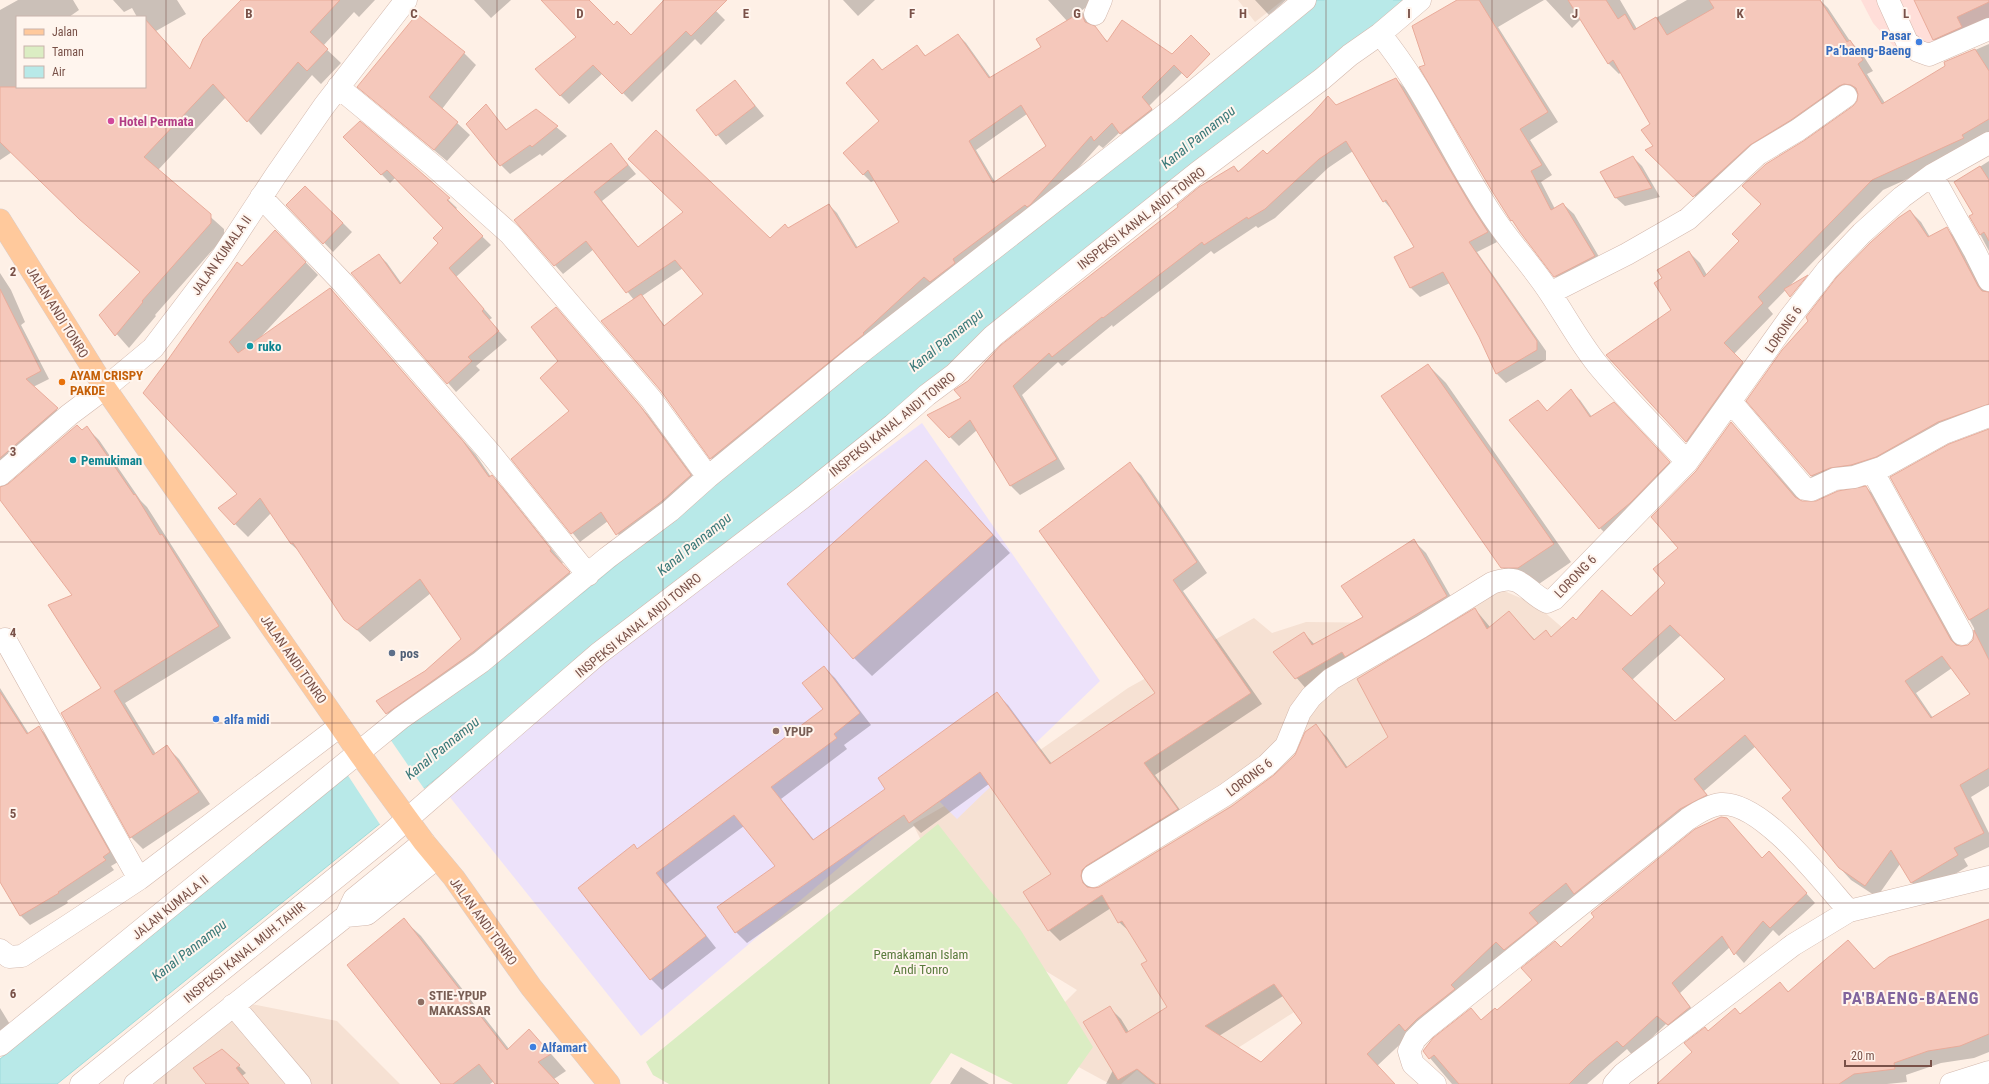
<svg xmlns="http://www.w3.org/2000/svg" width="1989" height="1084" font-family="'Roboto Condensed',sans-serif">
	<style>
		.residential { fill: #f6e1d3 }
		.commercial { fill: #ffded9 }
		.education { fill: #ede2fa }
		.green { fill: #dbedc3 }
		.water { fill: #b8e9e8; stroke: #9edcdb }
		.pier { fill: #fef0e6 }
		.shadow { fill: #0003; fill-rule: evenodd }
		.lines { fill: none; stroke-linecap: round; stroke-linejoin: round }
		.river { stroke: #b8e9e8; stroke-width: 52 }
		.building { fill: #f5c8bb; stroke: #e9ab9a; fill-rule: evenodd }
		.minor-casing { stroke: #d3b8ad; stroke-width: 23 }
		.major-casing { stroke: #d9cecc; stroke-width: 23 }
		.minor { stroke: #fff; stroke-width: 22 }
		.major { stroke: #ffc99c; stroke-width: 22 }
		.grid { fill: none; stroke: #795148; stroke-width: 1; stroke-opacity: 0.55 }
		.shop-dot { fill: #3f7fe0; stroke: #fff5ee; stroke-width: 1.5 }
		.hotel-dot { fill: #d1479c; stroke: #fff5ee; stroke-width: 1.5 }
		.culture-dot { fill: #0f9aa8; stroke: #fff5ee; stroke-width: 1.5 }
		.food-dot { fill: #e8710a; stroke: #fff5ee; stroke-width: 1.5 }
		.service-dot { fill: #5c6f8a; stroke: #fff5ee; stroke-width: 1.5 }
		.education-dot { fill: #8d6e63; stroke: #fff5ee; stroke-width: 1.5 }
		.labels { text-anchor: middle; stroke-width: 4; stroke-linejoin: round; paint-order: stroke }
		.shop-label { font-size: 13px; font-weight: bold; fill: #366cbe; stroke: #fff5ee; text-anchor: start }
		.hotel-label { font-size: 13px; font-weight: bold; fill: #b23c85; stroke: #fff5ee; text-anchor: start }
		.street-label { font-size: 13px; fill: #795148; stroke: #fff5ee }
		.culture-label { font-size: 13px; font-weight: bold; fill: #0d838f; stroke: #fff5ee; text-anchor: start }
		.food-label { font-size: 13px; font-weight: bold; fill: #c56008; stroke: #fff5ee; text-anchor: start }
		.service-label { font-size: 13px; font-weight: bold; fill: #4e5e75; stroke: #fff5ee; text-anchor: start }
		.education-label { font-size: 13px; font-weight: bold; fill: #785e54; stroke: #fff5ee; text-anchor: start }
		.park-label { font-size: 13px; fill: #597a3c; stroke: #fff5ee }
		.water-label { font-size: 14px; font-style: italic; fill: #387878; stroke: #fff5ee }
		.district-label { font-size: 17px; font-weight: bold; letter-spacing: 1px; fill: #80649d; stroke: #fff5ee }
		.grid-label { font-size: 13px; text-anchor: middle; font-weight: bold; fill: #795148; stroke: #fff5ee; stroke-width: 4; stroke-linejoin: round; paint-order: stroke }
	</style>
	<rect width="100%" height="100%" fill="#fef0e6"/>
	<!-- residential -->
	<path class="residential" d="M1238 0H1283L1255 22Z
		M1483 582 1535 604 1579 642 1368 965 1233 1051 1212 1084H1153L1137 1070 1121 1084H1110L1073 1064 1054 1013 1077 990 1016 953 935 869 913 824 1033 755 1128 688 1254 618 1272 633 1306 622 1403 623Z
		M241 1002 337 1021 400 1084H127Z"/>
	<!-- commercial -->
	<path class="commercial" d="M1861 0H1989V24L1906 60 1873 23Z"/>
	<!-- education -->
	<path class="education" d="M922 423 1100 681 957 819 929 791 641 1036 437 781Z"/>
	<!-- green -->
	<path class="green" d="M938 824 1020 929 1093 1047 1067 1084H1013L951 1053 930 1084H669L653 1075 646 1062Z"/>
	<!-- water -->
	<path class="water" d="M1315 0H1405L1347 47 1288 86 1263 110 1253 102 1231 69Z
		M1224 75 1256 118 57 1084H0V1059L468 678 584 592 724 476Z"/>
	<!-- pier -->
	<path class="pier" d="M390 739 425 790 381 826 347 774Z"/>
	<!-- shadow -->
	<path class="shadow" d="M18 0H73L79 10 69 17H17V87H145V17H137L132 8 124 12 113 0H177L186 14 156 31 193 73 243 0H375L359 17 354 12 323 46 341 63 321 84 312 75 261 135 226 97 158 170 224 229V237L155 315 156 316 129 348 100 315 141 273 94 232 12 152 0 160V10Z
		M474 0H511L491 18Z
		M544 0H588L614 26 631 36 666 0H705L725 20 701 45 695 39 632 102 603 73 569 104 560 95 578 37Z
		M843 0H875L858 16Z
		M1048 0H1096L1081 11 1090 20 1092 26 1108 42 1187 68 1149 106 1160 117 1129 141 1120 132 1103 148 1099 145 1038 213 719 466 711 458 661 390 634 300 594 249 563 274 555 265 611 144 636 174 602 201 639 248 770 239 829 205 837 213 858 248 900 223 875 180 871 182 863 174 881 121 873 60 883 71 917 47 926 56 958 35 966 43 991 78 1042 47 1067 21ZM1027 114 1047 147 995 182 976 150ZM683 268 704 294 665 326 642 296Z
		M1255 0H1286L1269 15Z
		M1459 0H1544L1498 27 1558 122 1530 140 1552 175 1541 182 1555 209 1563 204 1574 214 1605 267 1566 287 1555 276 1512 220 1426 65Z
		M1546 0H1620L1637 29 1687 0H1820L1828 8 1850 41 1861 52 1873 71 1867 74 1885 103 1947 66 1945 63 1989 44V142L1883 190 1768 308 1773 314 1734 354 1753 373 1697 452 1607 355 1673 311 1663 278 1689 252 1700 263 1707 275 1740 241 1762 204 1806 141 1854 107 1858 102 1859 94H1856L1705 206 1656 160 1651 124 1621 72 1619 74 1608 63 1581 19 1572 28Z
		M1915 0H1989V32L1944 50 1934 39Z
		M464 53 476 65 442 109 470 135 447 161 359 87Z
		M1396 79 1405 88 1479 215 1497 242 1477 252 1546 351V360L1506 383 1497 374 1480 337 1450 283 1420 297 1411 288 1395 258 1416 248 1393 211 1384 201 1353 151 1328 168 1275 218 1258 228 1256 226 1214 254 1211 251 1113 327 1112 325 1062 366 1058 362 1022 395 1065 469 1020 495 1011 486 977 430 959 446 929 416 962 398 969 382 1234 167 1240 172 1268 155 1337 106Z
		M735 81 764 116 726 145 697 110Z
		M486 106 507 130 536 110 567 136 542 156 540 154 510 174 501 165Z
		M345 137 417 170 457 208 455 210 491 245 456 277 492 318 489 320 507 340 476 366 480 370 456 392 352 273 379 255 387 263 402 284 439 243 445 228 396 177 390 183Z
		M1633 157 1642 166 1660 197 1625 206 1615 197Z
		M1989 161V251L1971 217 1975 215 1956 182Z
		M288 205 343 223 352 232 333 252Z
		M1910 211 1921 222 1930 237 1947 229 1958 240 1986 293H1989V418L1823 487 1811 476Z
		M288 244 318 275 257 341 330 289 476 455 491 477 504 489 563 563 561 564 582 586 400 726 387 713 425 672 462 640 431 593 370 642 345 619 301 553 291 544 271 513 248 537 219 508 238 494 144 393 242 268Z
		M0 273 11 290 25 322 21 325 49 379 33 387 65 417 0 473Z
		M564 317 649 416 699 484 625 543 608 521 580 542 512 459 571 411 559 361Z
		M1428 365 1446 383 1571 562 1536 586 1520 585 1502 567Z
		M1571 391 1580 400 1592 417 1623 413 1678 472 1609 537 1600 528 1538 401 1548 412Z
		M1731 423 1802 502H1816L1866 487 1877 498 1959 647 1969 646 1973 641 1975 635 1974 628 1891 478 1989 430V786L1971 797 1989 833V847L1964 859 1968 866 1923 894 1912 883 1900 864 1877 897 1851 880 1840 868 1793 791 1756 746 1704 791 1717 806 1410 1035 1377 1066 1394 1084H1106L1113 1070 1110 1008 1121 1019 1129 1032 1169 1007 1148 961 1131 933 1119 922 1111 908 1060 941 1049 930 1052 874 989 784 921 833 914 826 747 943 736 932 776 867 744 826 666 884 716 948 662 990 651 979 637 850 824 709V667L835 678 871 725 844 745 847 749 781 799 814 840 887 790 997 694 1008 705 1052 764 1156 693 1130 464 1141 475 1207 573 1183 591 1262 704 1155 775 1188 821 1093 882 1091 889 1100 888 1232 806 1275 776 1296 755 1316 726 1327 737 1348 768 1389 738 1475 609 1490 627 1509 612 1535 640 1546 632 1552 638 1576 621 1631 618 1666 584 1679 548 1697 471ZM1681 635 1726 679 1675 723 1632 680ZM1952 668 1971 694 1933 718 1916 693ZM1283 996 1303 1023 1261 1063 1219 1036Z
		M87 428 99 440 141 501 147 507 231 638 125 703 156 754 167 747 179 759 210 804 143 849 131 837 62 713 102 689 74 595 82 431Z
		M943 479 1010 553 872 676 854 658Z
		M1413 540 1426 553 1458 609 1308 691 1275 653 1304 633 1315 645 1365 618Z
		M0 688 29 734 39 727 48 737 118 862 111 866 114 870 67 901 68 903 30 925 21 916 0 880Z
		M1720 818 1727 819 1763 859 1778 862 1815 903 1779 936 1773 930 1744 963 1730 947 1680 993 1698 1017 1677 1033 1666 1024 1633 1056 1627 1049 1587 1084H1452L1424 1051 1471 1010 1481 1020 1497 1011 1534 980 1561 948 1696 830Z
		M404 920 421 936 509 1049 529 1031 545 1047 566 1071 554 1079 559 1084H496L494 1081 490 1084H442Z
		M1989 921V1052L1974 1058 1941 1063 1906 1075 1907 1082 1887 1084H1658L1693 1052 1709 1032 1740 1015 1780 984 1789 992 1848 941 1875 970Z
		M0 1008 11 1026 0 1032Z
		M239 1066 246 1073 242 1076 249 1084H208Z
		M961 1067 989 1084H950Z"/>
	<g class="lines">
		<!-- river -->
		<path class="river" d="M1186 144 1367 0"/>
	</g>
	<!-- building -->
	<path class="building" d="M241 0H340L310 32 328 49 307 71 298 62 247 122 213 84 144 157 211 214V223L142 301 143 302 115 336 99 315 140 272 79 219 0 142V87H145V19L190 69 203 39Z
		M541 0H589L614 25 617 21 631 35 664 0H727L691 36 686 31 622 94 593 65 560 96 535 69 576 37Z
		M1457 0H1479L1548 112 1520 129 1542 165 1531 171 1551 210 1563 203 1595 256 1554 277 1520 232 1512 220 1511 221 1492 191 1419 67 1425 65 1412 26Z
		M1568 0H1606L1618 19 1625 14 1634 30 1656 17 1667 35 1714 8 1709 0H1820L1847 42 1850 40 1863 60 1858 64 1882 104 1945 66 1944 62 1975 49 1989 71V119L1962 135 1964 138 1872 180 1758 297 1763 303 1724 343 1743 362 1686 442 1606 355 1671 310 1654 283 1662 278 1657 270 1689 251 1704 277 1739 241 1732 234 1761 204 1742 186 1766 164 1805 140 1853 106 1857 101 1858 94 1856 88 1851 85 1844 84 1839 86 1791 120 1750 145 1693 197 1645 150 1653 146 1641 130 1650 124 1613 60 1608 64Z
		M1914 0H1989V2L1957 17 1962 27 1933 40Z
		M1081 12 1085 22 1095 26 1107 42 1122 20 1172 54 1191 35 1210 54 1187 78 1174 65 1142 97 1152 109 1120 134 1112 123 1094 141 1091 136 1030 205 1027 207 1025 205 953 259 955 263 930 282 924 277 863 333 864 334 710 459 661 391 601 321 641 294 664 326 703 294 675 260 626 293 586 241 554 266 514 220 611 143 628 165 594 192 638 247 683 212 628 159 656 130 770 238 785 224 788 228 829 204 856 248 899 222 868 170 863 175 843 153 879 121 846 83 873 59 882 70 917 45 925 56 958 34 989 78 1041 47 1036 39ZM1021 105 1046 146 993 183 969 141Z
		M417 14 465 52 429 97 458 122 434 150 357 87Z
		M1396 78 1470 204 1488 232 1469 242 1537 341V350L1496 374 1479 337 1443 272 1410 288 1394 257 1414 247 1386 200 1383 202 1346 141 1319 159 1265 209 1248 219 1247 217 1204 245 1202 242 1103 318 1102 317 1052 357 1049 353 1013 386 1057 459 1010 486 970 420 949 438 927 415 961 398 954 390 968 381 1001 345 1178 207 1177 205 1199 187 1234 166 1238 172 1263 150 1267 154 1311 115 1328 96 1336 105Z
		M735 80 755 106 716 136 696 110Z
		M486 104 506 130 536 109 558 126 532 147 530 145 500 166 466 124Z
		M360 121 417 169 450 198 447 200 483 236 449 268 484 309 482 311 499 331 468 357 472 361 447 384 351 273 379 254 400 284 438 243 433 238 443 228 387 170 381 175 343 137Z
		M1633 156 1652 188 1615 198 1600 172Z
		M1980 166 1989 180V241L1984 232 1980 235 1969 216 1973 214 1954 182Z
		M305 186 343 223 323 244 286 205Z
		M1910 210 1928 237 1947 227 1978 286 1982 291 1989 292V404L1938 422 1876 457 1851 465 1830 468 1811 476 1746 401 1782 350 1808 321 1806 317 1836 278 1871 242 1898 218Z
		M275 230 306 262 229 342 238 353 330 288 463 441 489 477 492 475 551 549 550 551 570 572 473 652 386 714 376 701 425 671 461 639 420 579 357 630 344 620 293 543 291 544 260 498 234 525 218 508 237 494 143 393 167 361 237 262 242 266Z
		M1808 275 1790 297 1784 289Z
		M0 289 41 371 26 379 58 408 0 458Z
		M556 307 641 407 691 475 662 501 616 535 601 512 571 534 511 459 569 411 540 378 558 361 531 327Z
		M1428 364 1554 544 1518 568H1501L1381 396Z
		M1571 389 1590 417 1614 402 1670 462 1630 503 1599 529 1509 420 1538 400 1547 411Z
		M1731 422 1795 497 1802 501H1816L1838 491 1866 486 1951 640 1956 645 1961 646 1968 645 1973 640 1974 630 1989 660V768L1960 785 1984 833 1954 848 1958 855 1911 883 1891 850 1865 886 1839 868 1782 798 1791 790 1745 735 1694 779 1707 795 1680 809 1574 894 1566 883 1529 913 1538 923 1504 950 1496 942 1451 985 1455 989 1417 1019 1405 1031 1399 1024 1367 1054 1395 1084H1156L1137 1069 1118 1080 1083 1022 1110 1006 1126 1033 1167 1007 1141 964 1147 961 1122 921 1118 923 1102 895 1048 931 1023 892 1051 874 980 772 909 823 904 815 735 933 717 907 775 866 734 815 656 873 706 936 650 980 578 888 634 844 637 849 823 709 802 683 824 666 860 713 834 734 837 738 771 787 813 840 885 789 878 778 997 692 1050 764 1155 693 1039 531 1130 462 1197 562 1173 580 1251 693 1144 763 1178 809 1086 866 1082 870 1081 876 1083 883 1087 887 1094 888 1099 887 1232 806 1274 775 1295 755 1305 732 1316 724 1346 768 1388 737 1357 679 1475 608 1487 629 1509 611 1534 640 1546 630 1551 637 1573 617 1576 620 1602 590 1631 616 1665 583 1653 569 1678 548 1651 517 1696 471ZM1670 625 1725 679 1675 721 1622 669ZM1942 656 1970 694 1931 718 1905 681ZM1274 984 1302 1023 1261 1062 1205 1026Z
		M77 425 82 430 87 426 134 495 135 494 160 535 162 534 219 626 114 691 153 755 167 745 199 792 130 838 61 713 101 688 48 605 72 595 0 500V487L8 484Z
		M1989 429V608L1969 620 1890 477 1949 444Z
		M926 460 993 535 853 659 787 584Z
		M1414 539 1447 596 1345 657 1342 652 1295 679 1273 652 1304 632 1312 645 1363 617 1341 586Z
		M0 692 27 734 39 726 110 852 103 857 106 860 58 892 59 893 20 916 0 882Z
		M1721 817 1727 818 1762 858 1769 851 1807 893 1770 928 1763 921 1734 955 1722 936 1672 983 1690 1007 1668 1025 1657 1016 1623 1047 1617 1041 1588 1065 1569 1084H1459L1434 1055 1429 1059 1423 1051 1433 1038 1471 1008 1481 1020 1495 1008 1497 1010 1532 980 1521 968 1555 941 1561 947 1594 917 1591 913 1695 829Z
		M404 918 507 1050 529 1029 551 1054 538 1062 559 1084H495L479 1064 453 1084H441L347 965Z
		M1989 919V1034L1960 1046 1928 1051 1894 1063 1895 1069 1854 1074 1839 1084H1657L1692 1052 1684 1043 1705 1027 1708 1031 1735 1008 1740 1014 1780 982 1788 992 1848 940 1874 969 1889 957Z
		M222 1049 240 1065 236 1068 249 1084H206L193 1068Z"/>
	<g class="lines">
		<defs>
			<path id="minor" d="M1888 0 1907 42 1918 51 1929 55 1989 29
				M1095 14 1101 0
				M1380 34C1427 91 1454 160 1496 221 1513 246 1534 268 1550 293 1566 317 1579 341 1597 364 1625 398 1657 429 1687 462
				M338 87 435 167 510 234 651 399 708 477
				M1932 175 1975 252 1989 280
				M261 197 343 283 491 454 588 575
				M1550 293 1627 254 1688 219 1758 154 1798 130 1846 96
				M1731 402 1805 489 1811 490 1835 479 1854 477 1881 468 1944 433 1989 416
				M1873 472 1962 634
				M0 475 69 415 105 388 153 348 222 257 276 175 324 106 406 0
				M0 642 5 639 139 879
				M1093 876 1225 795 1267 765 1286 746 1300 712 1311 697 1331 679 1421 627 1492 583C1523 572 1523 590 1547 602L1554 599 1687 462 1791 316 1827 270 1862 233 1902 197 1932 175 1989 143
				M346 916 367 914 437 858
				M0 950 9 957 22 956 139 879 340 726
				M233 1005 300 1084
				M0 1045 401 718 481 662 607 558 670 511 708 477 851 360 1171 110 1305 0
				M81 1084 390 834 598 654 802 498 893 425 927 395 955 374 993 336 1197 173 1322 79 1350 55 1380 34 1420 0
				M135 1084 346 916 354 899 424 842
				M1435 1084 1413 1064 1409 1051 1415 1039 1425 1029 1688 819C1697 813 1710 805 1721 804 1762 801 1823 882 1849 911
				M1614 1084 1623 1074 1793 945 1849 911 1989 877
				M1951 1084 1989 1072"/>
			<path id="major" d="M0 220 105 388 359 753 424 842 454 878 531 987 609 1084"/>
		</defs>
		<!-- minor casing -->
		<use href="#minor" class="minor-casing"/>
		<!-- major casing -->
		<use href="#major" class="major-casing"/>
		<!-- minor -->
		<use href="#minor" class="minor"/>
		<!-- major -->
		<use href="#major" class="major"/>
	</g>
	<!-- grid -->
	<path class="grid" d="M166 0V1084M332 0V1084M497 0V1084M663 0V1084M829 0V1084M994 0V1084M1160 0V1084M1326 0V1084M1492 0V1084M1658 0V1084M1823 0V1084M0 181H1989M0 361H1989M0 542H1989M0 723H1989M0 903H1989"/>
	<!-- markers -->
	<g class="shop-dot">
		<circle cx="1919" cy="42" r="4"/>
		<circle cx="216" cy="719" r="4"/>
		<circle cx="533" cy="1047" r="4"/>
	</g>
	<circle class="hotel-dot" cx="111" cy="121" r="4"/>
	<g class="culture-dot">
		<circle cx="250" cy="346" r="4"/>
		<circle cx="73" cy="460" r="4"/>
	</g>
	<circle class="food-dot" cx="62" cy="382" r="4"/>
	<circle class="service-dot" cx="392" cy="653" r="4"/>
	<g class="education-dot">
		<circle cx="776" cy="731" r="4"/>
		<circle cx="421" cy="1002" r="4"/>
	</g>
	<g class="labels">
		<!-- shop labels -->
		<g class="shop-label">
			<text x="1911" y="40" text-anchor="end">Pasar<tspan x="1911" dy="15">Paʼbaeng-Baeng</tspan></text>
			<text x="224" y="724">alfa midi</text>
			<text x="541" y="1052">Alfamart</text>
		</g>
		<!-- hotel labels -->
		<g class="hotel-label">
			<text x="119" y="126">Hotel Permata</text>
		</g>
		<!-- street labels -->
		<g class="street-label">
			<text transform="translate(1141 218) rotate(-38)" y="5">INSPEKSI KANAL ANDI TONRO</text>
			<text transform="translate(221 255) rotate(-55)" y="5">JALAN KUMALA II</text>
			<text transform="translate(58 312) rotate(58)" y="5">JALAN ANDI TONRO</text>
			<text transform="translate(1783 329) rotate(-55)" y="5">LORONG 6</text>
			<text transform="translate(892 424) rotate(-39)" y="5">INSPEKSI KANAL ANDI TONRO</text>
			<text transform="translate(1575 576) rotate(-46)" y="5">LORONG 6</text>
			<text transform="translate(638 625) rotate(-39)" y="5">INSPEKSI KANAL ANDI TONRO</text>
			<text transform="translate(294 659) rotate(55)" y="5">JALAN ANDI TONRO</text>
			<text transform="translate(1249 777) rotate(-37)" y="5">LORONG 6</text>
			<text transform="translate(170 907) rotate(-39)" y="5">JALAN KUMALA II</text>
			<text transform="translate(484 921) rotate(54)" y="5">JALAN ANDI TONRO</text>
			<text transform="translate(244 952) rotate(-39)" y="5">INSPEKSI KANAL MUH.TAHIR</text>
		</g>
		<!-- culture labels -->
		<g class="culture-label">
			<text x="258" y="351">ruko</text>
			<text x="81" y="465">Pemukiman</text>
		</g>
		<!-- food labels -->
		<g class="food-label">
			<text x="70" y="380">AYAM CRISPY<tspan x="70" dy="15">PAKDE</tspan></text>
		</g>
		<!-- service labels -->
		<g class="service-label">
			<text x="400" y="658">pos</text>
		</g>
		<!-- education labels -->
		<g class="education-label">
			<text x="784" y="736">YPUP</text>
			<text x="429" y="1000">STIE-YPUP<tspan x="429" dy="15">MAKASSAR</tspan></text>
		</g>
		<!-- park labels -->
		<g class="park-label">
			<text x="921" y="959">Pemakaman Islam<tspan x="921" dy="15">Andi Tonro</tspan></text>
		</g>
		<!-- water labels -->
		<g class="water-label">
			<text transform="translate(1198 137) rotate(-39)" y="5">Kanal Pannampu</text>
			<text transform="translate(946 340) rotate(-39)" y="5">Kanal Pannampu</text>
			<text transform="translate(694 544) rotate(-39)" y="5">Kanal Pannampu</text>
			<text transform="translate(442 748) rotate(-39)" y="5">Kanal Pannampu</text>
			<text transform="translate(189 950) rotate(-38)" y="5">Kanal Pannampu</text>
		</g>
		<!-- district labels -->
		<g class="district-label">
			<text x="1911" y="1004">PA'BAENG-BAENG</text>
		</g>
	</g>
	<g class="grid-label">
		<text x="249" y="18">B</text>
		<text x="414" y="18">C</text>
		<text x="580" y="18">D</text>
		<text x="746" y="18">E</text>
		<text x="912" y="18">F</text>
		<text x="1077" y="18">G</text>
		<text x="1243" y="18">H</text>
		<text x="1409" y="18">I</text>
		<text x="1575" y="18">J</text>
		<text x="1740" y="18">K</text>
		<text x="1906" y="18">L</text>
		<text x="13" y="276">2</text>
		<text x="13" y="456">3</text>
		<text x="13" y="637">4</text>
		<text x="13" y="818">5</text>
		<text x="13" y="998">6</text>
	</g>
	<!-- legend -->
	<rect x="16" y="16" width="130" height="72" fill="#fff5ee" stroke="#c9b3ac"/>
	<rect x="24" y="29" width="20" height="6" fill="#ffc99c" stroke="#c9b3ac"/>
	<text x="52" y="36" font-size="12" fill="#795148">Jalan</text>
	<rect x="24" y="46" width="20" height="12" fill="#dbedc3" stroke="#c9b3ac"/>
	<text x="52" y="56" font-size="12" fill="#795148">Taman</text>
	<rect x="24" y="66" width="20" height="12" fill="#b8e9e8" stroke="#c9b3ac"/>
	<text x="52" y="76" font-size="12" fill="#795148">Air</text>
	<!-- scale -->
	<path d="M1845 1060v6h86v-6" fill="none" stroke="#795148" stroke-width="2"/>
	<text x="1851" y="1060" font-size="12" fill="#795148" stroke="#fff5ee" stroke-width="3" paint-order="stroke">20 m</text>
</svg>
